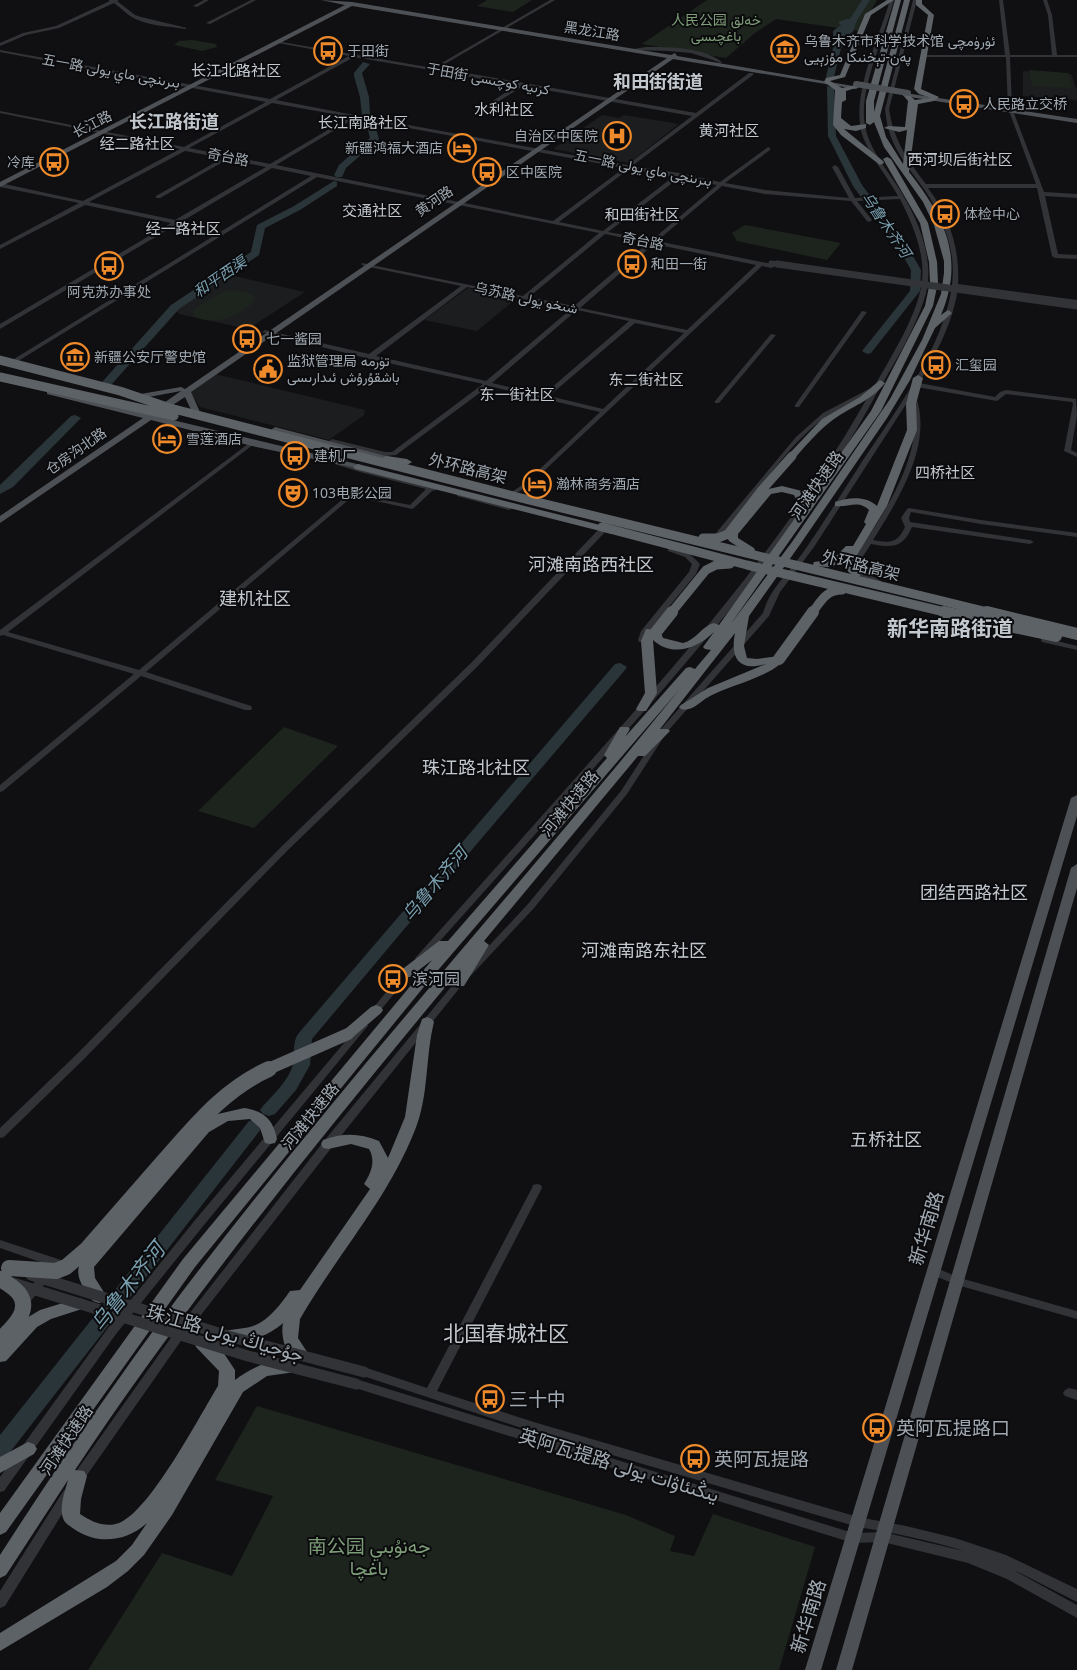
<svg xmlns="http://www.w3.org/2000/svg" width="1077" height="1670" font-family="'Noto Sans',Vazirmatn,'Noto Sans SC',sans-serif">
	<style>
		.built { fill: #1c1d1f }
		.green { fill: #1d241d }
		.water { fill: #2a353a }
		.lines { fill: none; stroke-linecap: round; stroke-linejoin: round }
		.river { fill: #2a353a; fill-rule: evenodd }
		.minor { fill: #313336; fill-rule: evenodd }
		.major { fill: #4d5155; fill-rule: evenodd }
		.highway { fill: #5d6267; fill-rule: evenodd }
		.minor-bridge-far2 { stroke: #313336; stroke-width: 5 }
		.minor-bridge-far1 { stroke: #313336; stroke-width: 7 }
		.minor-bridge { stroke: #313336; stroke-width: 11 }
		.major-bridge { stroke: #4d5155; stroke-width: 6 }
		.highway-bridge-far2 { stroke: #5d6267; stroke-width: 9 }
		.highway-bridge-far1 { stroke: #5d6267; stroke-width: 12 }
		.highway-bridge { stroke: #5d6267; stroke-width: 16 }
		.labels { text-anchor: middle; stroke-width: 4; stroke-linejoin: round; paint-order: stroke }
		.far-park-label { font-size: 14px; fill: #7d9d78; stroke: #0b0b0d }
		.far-street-label { font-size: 14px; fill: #a1aab2; stroke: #0b0b0d }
		.far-poi-label { font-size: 14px; fill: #a1aab2; stroke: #0b0b0d; text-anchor: start }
		.far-neighbourhood-label { font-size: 15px; fill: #c2c8ce; stroke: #0b0b0d }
		.far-water-label { font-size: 15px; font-style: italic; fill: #789eae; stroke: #0b0b0d }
		.street-label { font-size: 16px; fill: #a1aab2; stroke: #0b0b0d }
		.poi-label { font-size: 16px; fill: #a1aab2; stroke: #0b0b0d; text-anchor: start }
		.far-district-label { font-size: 18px; font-weight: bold; fill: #c2c8ce; stroke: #0b0b0d }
		.neighbourhood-label { font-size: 18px; fill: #c2c8ce; stroke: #0b0b0d }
		.water-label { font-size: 18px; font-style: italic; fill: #789eae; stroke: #0b0b0d }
		.near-street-label { font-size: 19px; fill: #a1aab2; stroke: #0b0b0d }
		.near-poi-label { font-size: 19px; fill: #a1aab2; stroke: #0b0b0d; text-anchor: start }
		.near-park-label { font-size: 19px; fill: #7d9d78; stroke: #0b0b0d }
		.district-label { font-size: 21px; font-weight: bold; fill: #c2c8ce; stroke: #0b0b0d }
		.near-water-label { font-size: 21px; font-style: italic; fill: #789eae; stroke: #0b0b0d }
		.near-neighbourhood-label { font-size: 21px; fill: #c2c8ce; stroke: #0b0b0d }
	</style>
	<rect width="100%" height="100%" fill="#101012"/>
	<!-- built -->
	<path class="built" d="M1023 71 1071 74 1077 90V100L1023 96Z
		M602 115 619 118 624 115 679 124 629 163 553 149Z
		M230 275 305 292 248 329 179 314 176 310 189 300Z
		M468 288 517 298 477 331 424 320Z
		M215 374 365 410 364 415 329 440 200 407 190 392Z"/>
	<!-- green -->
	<path class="green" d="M487 0H532L513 12 477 6Z
		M707 0H877L859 31 776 19 755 33 726 58 642 44Z
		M192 40 216 44 217 47 202 51 174 45 179 41Z
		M1029 70 1068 73 1072 88 1032 86Z
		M745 225 841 243 827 260 737 241 732 233Z
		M227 291C237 291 246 290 254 296L255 300C252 304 248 307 243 310 227 320 213 324 195 317L193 310 220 293Z
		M284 727 338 746 254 828 198 811Z
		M257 1406 626 1515 675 1536 670 1551 694 1556 713 1514 815 1547 779 1670H88L162 1553 232 1576 273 1496 215 1480Z"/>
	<!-- water -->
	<path class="water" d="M847 19 857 20C855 25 854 31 851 35 847 44 837 49 836 60L833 59V31L841 25 838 22Z"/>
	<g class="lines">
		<!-- river -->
		<path class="river" d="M862 0H870L842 44 834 77 827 79 826 77 834 44Z
			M363 62 370 64 362 73 369 97 370 115 366 118 362 115 360 97 354 76V73Z
			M827 86 834 88 836 136 862 185 906 244 921 270 920 291 871 353 867 354 862 351 910 291 911 270 898 247 853 186 828 136Z
			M370 119 374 122 379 139 346 168 342 177H336L334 175 339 165 370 138 366 122Z
			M334 181 337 182V186L300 210 265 228 259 255 179 309 111 385H103L102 383 103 381 171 305 251 252 257 225 294 206Z
			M75 415 81 418 79 420 13 487 0 494V485L71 416Z
			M620 663 627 667 625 670 400 934 312 1039 310 1065 296 1090 275 1114 269 1116 263 1114 260 1110 263 1106C274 1094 288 1081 293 1065 295 1055 292 1043 298 1034L615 664Z
			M255 1119 261 1121 264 1125 261 1129 7 1456 0 1458V1435L249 1121Z"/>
		<!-- minor -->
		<path class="minor" d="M108 0H119L117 1 135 15 141 17 187 28 185 29C168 26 145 26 130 16 124 12 120 7 114 3L59 28 26 35 0 46V43L23 33 56 26 110 1Z
			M204 0H209L197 7 193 6Z
			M251 0H256L210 24 206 23Z
			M550 0H555L438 68 696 113 749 73H753V75L632 166 679 173 720 182 768 147 770 148V150L725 183 765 190 849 198 832 167 835 165 838 167 855 198 898 196C887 176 871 158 863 137 849 98 879 39 890 0H894C885 34 862 83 864 117 865 143 883 164 896 184 916 214 935 256 926 293 916 330 891 368 872 402 805 524 715 631 623 735 557 810 490 885 423 960H417L415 958 417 956C481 884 546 812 610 739 706 631 799 520 870 393 854 403 835 410 820 421 779 454 753 502 718 541H712L711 539 796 437 823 413 869 389H873C890 358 919 314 922 280 925 252 912 223 900 199L857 201 872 220 869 222 867 221 851 201 765 194 722 186 657 241 772 264 775 266 772 268 762 266 528 486 515 494 512 492 513 491 524 484 600 412 489 386 396 455 385 456 330 442 329 441 332 439 385 452H392L483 384 370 359 262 332 265 330 369 354 461 286 364 266 361 264 362 263 523 296 599 233 317 177 10 366H6V364L311 176 272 168 0 329V324L171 223 85 205 0 249V245L79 203 0 187V183L83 201 180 149 0 113V111L184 147 266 102 0 52V50L270 99 349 56 278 43H276V41L433 68ZM354 57 517 85 473 114V115L475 116 523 86 692 116 627 165 359 116 357 114 354 115 276 100ZM272 103 350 117 270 164 189 148ZM355 118 624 168 553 221 276 165ZM185 151 223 158 156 196V198H160L228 159 266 167 175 220 89 202ZM629 169 673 177 603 231 559 222ZM679 178 717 185 652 240 608 232ZM605 234 648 243 574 306 529 297ZM654 244 756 265 687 330 580 308ZM467 287 571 309 486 381 376 356ZM577 310 629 321 543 395 492 383ZM635 323 684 333 603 409 549 396Z
			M913 0H917L889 109C894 141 907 159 926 184H1036L1008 108 1006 57H925L923 56V55H1005L999 0H1003L1010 55H1052L1048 15 1043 0H1047L1052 15 1057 55H1077V57H1010L1012 108 1044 192 1077 194V198L1045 196 1058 254 1077 255V259L1055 258 1052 256 1037 188H928C949 216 960 248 958 284L1077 300V304L958 287C954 321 936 354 919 383L995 397 1000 392 1006 390 1076 399 1077 416 1071 450 1077 453V457L1064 451 1073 404 1072 402 1006 394 997 401 917 387 912 395 916 397C933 445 898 500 873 540 890 543 897 544 905 527L901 518 907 509 909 508 981 520 1077 533V537L981 524 911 512 909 518 910 522 1030 540 1034 542 1030 544 912 527C903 548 892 548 871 544L858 564 865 572 881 581V585C868 585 857 573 850 564 878 522 930 452 910 398L814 547 780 592 769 616 667 732 627 794 534 908 462 985 332 1147 183 1338 80 1485 76 1486 72 1485 70 1481 72 1477 175 1332 324 1141 456 981 528 904 621 791 661 729 763 613C765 607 767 601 770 596 780 579 794 566 804 551 823 524 840 496 858 468 894 413 961 327 952 258 949 235 939 212 926 192 915 176 901 160 893 142 888 131 886 120 885 109Z
			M646 47C671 47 702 47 722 62L720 63 710 59 691 53 668 51 636 50 634 49Z
			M862 311 867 312 799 407H795V405Z
			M771 334 776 335 719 403H715V401Z
			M252 441 255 443 254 444 8 632 139 670 350 493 410 505 426 489 360 472 328 462V460H332L364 470 433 487 437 489 436 490 432 491 414 508 412 509 353 496 146 672 251 706 252 708 251 710H245L141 676 3 791 0 792V785L134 674 3 635 0 636V630Z
			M459 493 511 507 513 508 509 510 457 496V494Z
			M599 529H605L606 531 477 667 287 851 84 1059 4 1137 0 1138V1128L76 1055 281 847 471 663Z
			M668 547C682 547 691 554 700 564L696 574 649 631 645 642H639L638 640 641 631 689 572 692 564 685 557 668 551Z
			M1042 638H1045L1077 646V650L1042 642 1041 640Z
			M411 965 414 966 416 968 414 970 374 1018H368L366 1016 368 1014 408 966Z
			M363 1023 366 1024 368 1026 366 1028 204 1225 116 1334 4 1491 0 1492V1477L108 1328 196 1219 360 1024Z
			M537 1184 541 1185 542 1188 437 1391 537 1423 858 1517 906 1526 955 1538 1006 1555 1077 1589V1602L1020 1573 976 1555 1015 1571 1077 1605V1618L1007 1579 968 1563 883 1542 853 1543 352 1387 350 1384 352 1381 356 1379 853 1533 883 1532 964 1551C929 1540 894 1533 858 1527L537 1433 360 1375 358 1372 360 1369 364 1367 427 1388 532 1188 533 1185Z
			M0 1240 61 1260 62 1263 25 1308 21 1309 17 1308 15 1305 49 1265 0 1248Z
			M934 1267 960 1278 1077 1311V1319L957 1285 930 1274 928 1271 930 1268Z
			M1069 1388 1077 1390V1400L1065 1396 1063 1393 1065 1390Z
			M68 1489 72 1490 74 1494 72 1498 5 1606 0 1608V1591L64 1490Z"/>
		<!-- major -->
		<path class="major" d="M321 0 352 2 671 55 675 53 677 56 859 87 856 89 673 59 191 392 200 412 199 414H193L185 397 156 416 361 465V469L252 446 151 420 0 523V516L143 418 47 394V390L148 414 181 391 138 399 134 397 135 395 181 387 185 389 667 58 352 6 0 187V182L345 5Z
			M905 93 1077 119V123L903 96V94Z
			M275 427 390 457 391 459 387 462 272 432 271 430Z
			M1077 795V816L821 1670H805L1071 798Z
			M1077 864V888L852 1670H836L1071 868Z"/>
		<!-- highway -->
		<path class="highway" d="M887 0H894L871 15 845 77 830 81 842 88 856 85 859 87 846 91V100L842 102 841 118 851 126 866 124V128L856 131 844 129 883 161 884 163 880 165 841 135 833 125 835 90 824 82 826 78 840 75 865 14Z
			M895 0H901L874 101V112L904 0H910L880 116 886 137 903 164 907 130 899 132 884 128 888 126 905 127 908 101 903 95 904 94H908L915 100 931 98 919 94 914 89 928 15 916 5V0H922V4L934 15 921 89 939 97 934 101 918 104 909 172C945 218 965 258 941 315L948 310 952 313 935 328 910 380 887 418 799 546 749 616 744 646 747 658 757 659 779 656 785 659C770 678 727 685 705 699 698 704 690 712 681 709L679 707 681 705 708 688 766 664C739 672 730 659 735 633L660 729H668L670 731 645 756H638L484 941 489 945 464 986H454L452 983 461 968C326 1131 192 1294 75 1470L84 1471 87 1476 81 1499 80 1514C92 1522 105 1528 119 1523 150 1511 199 1417 218 1386L219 1371 196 1347 194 1342 196 1337 202 1336 208 1337 223 1352 235 1370V1380C251 1368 274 1356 295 1362L297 1367 295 1372 267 1376 243 1392 172 1515 144 1555 128 1571 107 1587 0 1651V1633L116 1561 132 1545 147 1523C126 1542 97 1545 74 1529 70 1526 65 1524 63 1518 59 1507 65 1491 68 1480L6 1575 0 1578V1555C56 1468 114 1383 176 1300 335 1090 513 895 679 690L427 983 195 1267 6 1532 0 1535V1513L183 1259 432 960 410 977H400L398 974 400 971 439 941H448L607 758 604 755 620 727H628L630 729 625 737 686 668 690 667 695 669 711 650 705 649 703 647 714 632C698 648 672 658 653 640L657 693 646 711H638L636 709 645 693 641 641 646 629 660 630 663 638 683 643C696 640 702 626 714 623L719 625 798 514 795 511 797 501 794 495 782 492 771 494 738 534V538L754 548 755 550 754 552H746L729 541 728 539 729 532 764 490 782 486 802 491 807 501 871 411 925 306 930 282 929 262 920 223 883 159 887 157 891 159 928 223 937 262 938 282 933 306 881 411 730 625 792 542 890 399 922 340 941 294 944 273V261L934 225 923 202 884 147 874 122 870 125 866 123V101Z
			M918 375 923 378 916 404 917 430 887 506 854 560 855 567 863 574 858 577C850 575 845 570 844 562L829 567 814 566 813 564 814 562 833 559 846 546H853L866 524 864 522 869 510C858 499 848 508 835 506V502C850 497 866 496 877 506L907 430 906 404 913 378Z
			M880 380 885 383C871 401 852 406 834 419 819 430 807 444 795 458H789L787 456 822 419 860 397Z
			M387 456 407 459 412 462 407 465 384 461V457Z
			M358 464 616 529 617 531 612 534 355 469 353 467Z
			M376 1005 381 1007 383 1010 381 1013 353 1037H343L341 1034 343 1031 371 1007Z
			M427 1017 432 1019 434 1022C425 1058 429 1096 415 1130 388 1199 337 1255 300 1319L298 1338 309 1355 307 1360C287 1366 280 1337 283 1323 269 1336 241 1347 222 1340L220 1336 222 1332C231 1329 240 1329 250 1327 268 1322 280 1305 290 1291L300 1290 370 1189 364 1184C371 1173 376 1161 369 1149L351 1144 328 1149 323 1148 321 1144 323 1140C343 1133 359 1133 379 1141L388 1158 405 1117 417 1035 422 1019Z
			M244 1108C264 1111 273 1119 277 1139L275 1143 270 1144 265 1143 260 1128 250 1119 228 1121 209 1132 94 1267 95 1278 107 1297 105 1301 99 1303 93 1301C84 1289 73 1276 81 1261L199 1124 218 1114Z
			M79 1298 85 1300 87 1304 85 1308 51 1319 37 1327 6 1361 0 1362V1345L25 1319 40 1310Z
			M28 1442 34 1444 37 1449 34 1454 0 1473V1457Z"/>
		<!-- minor-bridge-far2 -->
		<path class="minor-bridge-far2" d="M771 263 785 265"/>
		<!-- minor-bridge-far1 -->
		<path class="minor-bridge-far1" d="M777 264 1077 306"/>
		<!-- minor-bridge -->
		<path class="minor-bridge" d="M31 1275 228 1336 364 1372
			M13 1283 248 1356 356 1384"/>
		<!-- major-bridge -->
		<path class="major-bridge" d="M856 84 908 93"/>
		<!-- highway-bridge-far2 -->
		<path class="highway-bridge-far2" d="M0 360 120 391 170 408 529 500 992 613
			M0 377 174 416
			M602 527 747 565 949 613
			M703 538H718L728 534 761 491 792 456
			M671 613 706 570 716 565 730 564
			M812 613C821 601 826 590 842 590"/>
		<!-- highway-bridge-far1 -->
		<path class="highway-bridge-far1" d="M944 612 1056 636
			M987 612 1077 634
			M656 632 672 612
			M779 659 813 612
			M266 1070 348 1034"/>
		<!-- highway-bridge -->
		<path class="highway-bridge" d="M9 1268 56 1271 66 1267 87 1249C112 1220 138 1191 163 1162 195 1126 224 1089 269 1069
			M0 1340C11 1329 31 1312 20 1295 16 1288 7 1284 1 1279"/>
	</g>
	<!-- icons -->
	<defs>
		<symbol id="museum-ring" viewBox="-11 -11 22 22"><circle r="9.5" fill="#0b0b0d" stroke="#ef8a2b" stroke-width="1.5"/><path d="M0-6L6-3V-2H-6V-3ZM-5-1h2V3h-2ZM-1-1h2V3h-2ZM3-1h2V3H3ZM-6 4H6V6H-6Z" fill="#ef8a2b"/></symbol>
		<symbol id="bus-ring" viewBox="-11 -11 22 22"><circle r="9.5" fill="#0b0b0d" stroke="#ef8a2b" stroke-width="1.5"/><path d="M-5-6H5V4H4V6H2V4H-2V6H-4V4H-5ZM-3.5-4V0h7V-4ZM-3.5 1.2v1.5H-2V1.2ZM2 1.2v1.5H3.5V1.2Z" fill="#ef8a2b"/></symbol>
		<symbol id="hospital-ring" viewBox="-11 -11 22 22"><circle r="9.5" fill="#0b0b0d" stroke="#ef8a2b" stroke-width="1.5"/><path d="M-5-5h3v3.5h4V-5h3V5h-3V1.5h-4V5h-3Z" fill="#ef8a2b"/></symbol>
		<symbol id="hotel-ring" viewBox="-11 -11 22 22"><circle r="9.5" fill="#0b0b0d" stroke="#ef8a2b" stroke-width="1.5"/><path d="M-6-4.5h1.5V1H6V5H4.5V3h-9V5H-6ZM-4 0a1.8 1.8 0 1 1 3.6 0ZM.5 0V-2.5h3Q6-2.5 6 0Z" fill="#ef8a2b"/></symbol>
		<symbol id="civic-ring" viewBox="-11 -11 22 22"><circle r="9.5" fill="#0b0b0d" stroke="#ef8a2b" stroke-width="1.5"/><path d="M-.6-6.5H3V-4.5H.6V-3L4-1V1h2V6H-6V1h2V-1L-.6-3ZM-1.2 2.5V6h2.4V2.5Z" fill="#ef8a2b"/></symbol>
		<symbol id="theatre-ring" viewBox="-11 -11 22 22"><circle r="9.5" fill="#0b0b0d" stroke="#ef8a2b" stroke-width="1.5"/><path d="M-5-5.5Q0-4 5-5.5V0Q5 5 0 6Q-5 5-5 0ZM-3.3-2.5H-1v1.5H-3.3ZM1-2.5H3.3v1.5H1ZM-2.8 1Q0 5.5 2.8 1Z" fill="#ef8a2b"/></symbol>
	</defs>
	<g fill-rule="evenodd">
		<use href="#museum-ring" x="769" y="33" width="32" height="32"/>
		<use href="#bus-ring" x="312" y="35" width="32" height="32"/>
		<use href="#bus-ring" x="948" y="88" width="32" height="32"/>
		<use href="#hospital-ring" x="601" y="120" width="32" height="32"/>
		<use href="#hotel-ring" x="446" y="132" width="32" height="32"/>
		<use href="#bus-ring" x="38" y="146" width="32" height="32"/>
		<use href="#bus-ring" x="471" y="156" width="32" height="32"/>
		<use href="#bus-ring" x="929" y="198" width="32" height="32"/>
		<use href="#bus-ring" x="616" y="248" width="32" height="32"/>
		<use href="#bus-ring" x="93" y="250" width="32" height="32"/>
		<use href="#bus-ring" x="231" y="323" width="32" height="32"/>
		<use href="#museum-ring" x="59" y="341" width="32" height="32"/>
		<use href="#bus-ring" x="920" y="349" width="32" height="32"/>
		<use href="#civic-ring" x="252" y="353" width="32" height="32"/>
		<use href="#hotel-ring" x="151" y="423" width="32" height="32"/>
		<use href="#bus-ring" x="279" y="440" width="32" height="32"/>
		<use href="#hotel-ring" x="521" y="468" width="32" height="32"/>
		<use href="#theatre-ring" x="277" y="477" width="32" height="32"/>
		<use href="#bus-ring" x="377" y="963" width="32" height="32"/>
		<use href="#bus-ring" x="474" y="1383" width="32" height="32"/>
		<use href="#bus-ring" x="861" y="1412" width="32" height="32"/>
		<use href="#bus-ring" x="679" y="1443" width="32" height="32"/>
	</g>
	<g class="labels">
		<!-- far-park labels -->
		<g class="far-park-label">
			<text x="716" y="25">人民公园 خەلق<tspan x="716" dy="16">باغچىسى</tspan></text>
		</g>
		<!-- far-street labels -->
		<g class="far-street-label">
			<text transform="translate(592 31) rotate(9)" y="5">黑龙江路</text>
			<text transform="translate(111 71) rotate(10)" y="5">五一路 بىرىنچى ماي يولى</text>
			<text transform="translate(488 79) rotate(10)" y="5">于田街 كرىيە كوچىسى</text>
			<text transform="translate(92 124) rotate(-27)" y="5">长江路</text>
			<text transform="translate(228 157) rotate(11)" y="5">奇台路</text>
			<text transform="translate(643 168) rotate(11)" y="5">五一路 بىرىنچى ماي يولى</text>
			<text transform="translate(434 201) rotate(-34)" y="5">黄河路</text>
			<text transform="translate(643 241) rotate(11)" y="5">奇台路</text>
			<text transform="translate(526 298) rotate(12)" y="5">乌苏路 شىخو يولى</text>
			<text transform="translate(76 451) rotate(-35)" y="5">仓房沟北路</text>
		</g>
		<!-- far-poi labels -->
		<g class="far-poi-label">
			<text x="804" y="46">乌鲁木齐市科学技术馆 ئۈرۈمچى<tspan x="804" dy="16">پەن-تېخنىكا مۇزېيى</tspan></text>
			<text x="347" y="56">于田街</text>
			<text x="983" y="109">人民路立交桥</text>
			<text x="598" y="141" text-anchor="end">自治区中医院</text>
			<text x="443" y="153" text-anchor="end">新疆鸿福大酒店</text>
			<text x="35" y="167" text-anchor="end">冷库</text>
			<text x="506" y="177">区中医院</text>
			<text x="964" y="219">体检中心</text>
			<text x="651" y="269">和田一街</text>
			<text x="109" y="297" text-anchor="middle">阿克苏办事处</text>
			<text x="266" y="344">七一酱园</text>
			<text x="94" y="362">新疆公安厅警史馆</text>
			<text x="287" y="366">监狱管理局 تۈرمە<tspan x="287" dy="16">باشقۇرۇش ئىدارىسى</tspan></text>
			<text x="955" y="370">汇玺园</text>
			<text x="186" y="444">雪莲酒店</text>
			<text x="314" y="461">建机厂</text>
			<text x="556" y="489">瀚林商务酒店</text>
			<text x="312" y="498">103电影公园</text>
		</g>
		<!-- far-neighbourhood labels -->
		<g class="far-neighbourhood-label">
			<text x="236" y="76">长江北路社区</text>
			<text x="504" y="115">水利社区</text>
			<text x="363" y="128">长江南路社区</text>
			<text x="729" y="136">黄河社区</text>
			<text x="137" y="149">经二路社区</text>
			<text x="960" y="165">西河坝后街社区</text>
			<text x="372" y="216">交通社区</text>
			<text x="642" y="220">和田街社区</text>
			<text x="183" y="234">经一路社区</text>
			<text x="646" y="385">东二街社区</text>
			<text x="517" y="400">东一街社区</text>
			<text x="945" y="478">四桥社区</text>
		</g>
		<!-- far-water labels -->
		<g class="far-water-label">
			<text transform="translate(886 225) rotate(56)" y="5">乌鲁木齐河</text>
			<text transform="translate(220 277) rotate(-34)" y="5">和平西渠</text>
		</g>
		<!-- street labels -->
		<g class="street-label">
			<text transform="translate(468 468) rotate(14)" y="6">外环路高架</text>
			<text transform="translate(816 485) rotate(-55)" y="6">河滩快速路</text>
			<text transform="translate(861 565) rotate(14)" y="6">外环路高架</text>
			<text transform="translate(569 803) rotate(-50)" y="6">河滩快速路</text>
			<text transform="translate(310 1116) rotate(-51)" y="6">河滩快速路</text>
			<text transform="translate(66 1440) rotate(-56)" y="6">河滩快速路</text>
		</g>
		<!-- poi labels -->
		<g class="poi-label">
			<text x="412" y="985">滨河园</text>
		</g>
		<!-- far-district labels -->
		<g class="far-district-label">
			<text x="658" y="88">和田街街道</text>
			<text x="174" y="128">长江路街道</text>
		</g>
		<!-- neighbourhood labels -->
		<g class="neighbourhood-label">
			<text x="591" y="571">河滩南路西社区</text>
			<text x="255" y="605">建机社区</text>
			<text x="476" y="774">珠江路北社区</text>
			<text x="974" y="899">团结西路社区</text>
			<text x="644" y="957">河滩南路东社区</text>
			<text x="886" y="1146">五桥社区</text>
		</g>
		<!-- water labels -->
		<g class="water-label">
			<text transform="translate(435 884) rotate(-50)" y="6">乌鲁木齐河</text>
		</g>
		<!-- near-street labels -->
		<g class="near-street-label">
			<text transform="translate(926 1228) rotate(-73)" y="7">新华南路</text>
			<text transform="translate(225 1333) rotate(16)" y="7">珠江路 جۇجياڭ يولى</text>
			<text transform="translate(619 1465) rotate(17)" y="7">英阿瓦提路 يىڭىئاۋات يولى</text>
			<text transform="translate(808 1616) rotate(-73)" y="7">新华南路</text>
		</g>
		<!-- near-poi labels -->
		<g class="near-poi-label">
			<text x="509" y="1406">三十中</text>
			<text x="896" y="1435">英阿瓦提路口</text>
			<text x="714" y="1466">英阿瓦提路</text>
		</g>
		<!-- near-park labels -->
		<g class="near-park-label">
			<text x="369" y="1553">南公园 جەنۇبىي<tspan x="369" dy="22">باغچا</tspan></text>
		</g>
		<!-- district labels -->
		<g class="district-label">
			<text x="950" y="636">新华南路街道</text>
		</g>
		<!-- near-water labels -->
		<g class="near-water-label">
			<text transform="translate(128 1287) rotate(-52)" y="7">乌鲁木齐河</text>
		</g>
		<!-- near-neighbourhood labels -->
		<g class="near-neighbourhood-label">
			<text x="506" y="1341">北国春城社区</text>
		</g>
	</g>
</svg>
